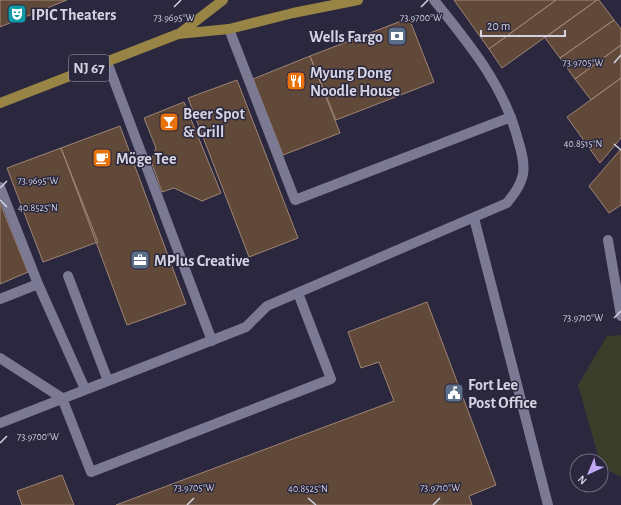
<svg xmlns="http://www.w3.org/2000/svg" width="621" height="505" font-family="'Alegreya Sans',sans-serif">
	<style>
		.green { fill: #3b3d2b }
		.building { fill: #604939; stroke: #9f8574 }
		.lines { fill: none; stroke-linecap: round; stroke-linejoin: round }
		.minor { stroke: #7b7993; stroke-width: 10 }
		.major { stroke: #988545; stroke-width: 10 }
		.ticks { fill: none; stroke: #d4d3e2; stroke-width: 1.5 }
		.labels { text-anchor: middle; stroke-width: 3; stroke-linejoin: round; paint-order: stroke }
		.shield { fill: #2a273e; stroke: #a19fb1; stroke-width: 1 }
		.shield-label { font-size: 15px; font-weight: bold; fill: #d4d3e2 }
		.poi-label { font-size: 16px; font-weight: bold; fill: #d4d3e2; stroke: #2a273e; text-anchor: start }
		.ticks-label { font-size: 10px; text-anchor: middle; fill: #d4d3e2; stroke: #2a273e; stroke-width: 3; stroke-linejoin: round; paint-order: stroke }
	</style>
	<rect width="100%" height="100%" fill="#2a273e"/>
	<!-- green -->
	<path class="green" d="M621 335V477L601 466 578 385 607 336Z"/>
	<!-- building -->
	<path class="building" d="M0 0H67L0 27Z
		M454 0H556L489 49Z
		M556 0H597L502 68 489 49Z
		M597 0H599L614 20 560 58 545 38Z
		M409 18 434 82 336 120 310 56Z
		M614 20 621 29V45L575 79 560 58Z
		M621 45V78L591 100 575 79Z
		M310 56 340 133 283 155 253 79Z
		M621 78V138L600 163 567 117Z
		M237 80 298 238 249 257 188 98Z
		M184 102 221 193 202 201 174 188 162 192 151 161 156 148 144 118Z
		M120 126 186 304 127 325 61 148Z
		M61 148 98 242 43 262 7 168Z
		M621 149V205L609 213 589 186Z
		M0 203 28 272 0 284Z
		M427 302 496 485 469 496 472 505H116L394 401 379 362 361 368 348 332Z
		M62 475 74 505H22L17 491Z"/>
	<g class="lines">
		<!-- minor -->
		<path class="minor" d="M229 29 295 200 511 117
			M107 62 212 341
			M0 187 38 284
			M474 218 548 505
			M608 240 621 316
			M68 276 108 381
			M0 299 38 284 85 389
			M0 358 62 398 91 472 331 379 298 293
			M0 423 246 327 267 306 507 203C514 194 521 185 523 174 525 163 521 150 518 140 504 85 469 44 434 0"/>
		<!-- major -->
		<path class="major" d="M179 34 223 0
			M0 103 178 34 229 29 293 13 358 0"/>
	</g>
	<!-- ticks -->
	<path class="ticks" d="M174 7 181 0M421 7 428 0M614 63 621 55M614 144 621 150M0 188 7 181M0 200 7 207M614 318 621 311M0 443 7 436M308 498 316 505M187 505 194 498M433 505 440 498"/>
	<!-- icons -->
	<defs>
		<symbol id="theatre-square" viewBox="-11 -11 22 22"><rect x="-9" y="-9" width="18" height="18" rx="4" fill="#0f9aa8" stroke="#2a273e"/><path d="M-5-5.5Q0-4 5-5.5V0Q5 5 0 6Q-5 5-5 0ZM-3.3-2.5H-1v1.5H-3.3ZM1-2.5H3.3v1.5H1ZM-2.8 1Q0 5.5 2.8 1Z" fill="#fff"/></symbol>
		<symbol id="bank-square" viewBox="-11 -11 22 22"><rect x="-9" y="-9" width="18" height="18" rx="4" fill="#5c6f8a" stroke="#2a273e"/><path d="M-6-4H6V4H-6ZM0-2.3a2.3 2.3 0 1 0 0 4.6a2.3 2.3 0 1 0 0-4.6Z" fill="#fff"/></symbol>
		<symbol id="restaurant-square" viewBox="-11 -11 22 22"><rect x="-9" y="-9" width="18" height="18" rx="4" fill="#e8710a" stroke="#2a273e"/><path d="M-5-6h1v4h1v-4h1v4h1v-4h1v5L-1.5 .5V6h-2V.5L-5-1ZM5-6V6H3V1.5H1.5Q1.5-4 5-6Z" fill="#fff"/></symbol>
		<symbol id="bar-square" viewBox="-11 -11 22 22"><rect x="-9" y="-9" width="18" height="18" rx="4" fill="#e8710a" stroke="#2a273e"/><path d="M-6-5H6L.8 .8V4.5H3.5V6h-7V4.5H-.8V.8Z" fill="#fff"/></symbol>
		<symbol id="cafe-square" viewBox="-11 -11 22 22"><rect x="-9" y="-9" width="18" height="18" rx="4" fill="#e8710a" stroke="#2a273e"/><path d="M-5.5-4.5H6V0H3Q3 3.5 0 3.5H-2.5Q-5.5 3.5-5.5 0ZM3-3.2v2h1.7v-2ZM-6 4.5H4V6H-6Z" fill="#fff"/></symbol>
		<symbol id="office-square" viewBox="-11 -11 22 22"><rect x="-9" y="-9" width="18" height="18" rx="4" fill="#5c6f8a" stroke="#2a273e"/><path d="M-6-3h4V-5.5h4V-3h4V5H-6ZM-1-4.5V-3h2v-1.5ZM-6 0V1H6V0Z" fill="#fff"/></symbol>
		<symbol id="civic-square" viewBox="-11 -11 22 22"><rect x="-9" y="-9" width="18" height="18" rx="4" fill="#5c6f8a" stroke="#2a273e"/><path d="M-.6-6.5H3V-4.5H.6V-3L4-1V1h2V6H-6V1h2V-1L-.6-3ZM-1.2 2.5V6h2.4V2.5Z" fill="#fff"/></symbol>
	</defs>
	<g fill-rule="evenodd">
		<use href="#theatre-square" x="6" y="3" width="22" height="22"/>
		<use href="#bank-square" x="386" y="25" width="22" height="22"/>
		<use href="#restaurant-square" x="285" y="70" width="22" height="22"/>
		<use href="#bar-square" x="158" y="111" width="22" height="22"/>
		<use href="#cafe-square" x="91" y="147" width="22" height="22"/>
		<use href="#office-square" x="129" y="249" width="22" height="22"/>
		<use href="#civic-square" x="443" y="382" width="22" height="22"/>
	</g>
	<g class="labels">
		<!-- shield labels -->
		<rect class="shield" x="69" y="55" width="40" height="26" rx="3"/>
		<g class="shield-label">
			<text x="89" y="73">NJ 67</text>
		</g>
		<!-- poi labels -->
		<g class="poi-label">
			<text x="31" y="20">IPIC Theaters</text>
			<text x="383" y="42" text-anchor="end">Wells Fargo</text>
			<text x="310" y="78">Myung Dong<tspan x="310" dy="18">Noodle House</tspan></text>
			<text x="183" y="119">Beer Spot<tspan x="183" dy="18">&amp; Grill</tspan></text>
			<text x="116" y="164">Möge Tee</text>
			<text x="154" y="266">MPlus Creative</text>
			<text x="468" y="390">Fort Lee<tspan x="468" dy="18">Post Office</tspan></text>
		</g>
	</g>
	<g class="ticks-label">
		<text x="174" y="21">73.9695°W</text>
		<text x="421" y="21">73.9700°W</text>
		<text x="583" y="66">73.9705°W</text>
		<text x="583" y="147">40.8515°N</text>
		<text x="38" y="184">73.9695°W</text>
		<text x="38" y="211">40.8525°N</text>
		<text x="583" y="321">73.9710°W</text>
		<text x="38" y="440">73.9700°W</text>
		<text x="194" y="491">73.9705°W</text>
		<text x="440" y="491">73.9710°W</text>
		<text x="308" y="492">40.8525°N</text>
	</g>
	<!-- north arrow -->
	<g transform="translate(589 473) rotate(224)"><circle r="19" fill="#2a273e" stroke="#6e6c80"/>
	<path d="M0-3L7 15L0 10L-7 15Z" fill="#c0a8f3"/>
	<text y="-6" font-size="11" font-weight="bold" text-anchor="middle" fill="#d4d3e2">N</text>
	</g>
	<!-- scale -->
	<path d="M481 30v6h84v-6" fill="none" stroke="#d4d3e2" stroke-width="2"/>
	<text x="487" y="30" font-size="12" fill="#d4d3e2" stroke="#2a273e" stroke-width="3" paint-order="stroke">20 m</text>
</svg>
